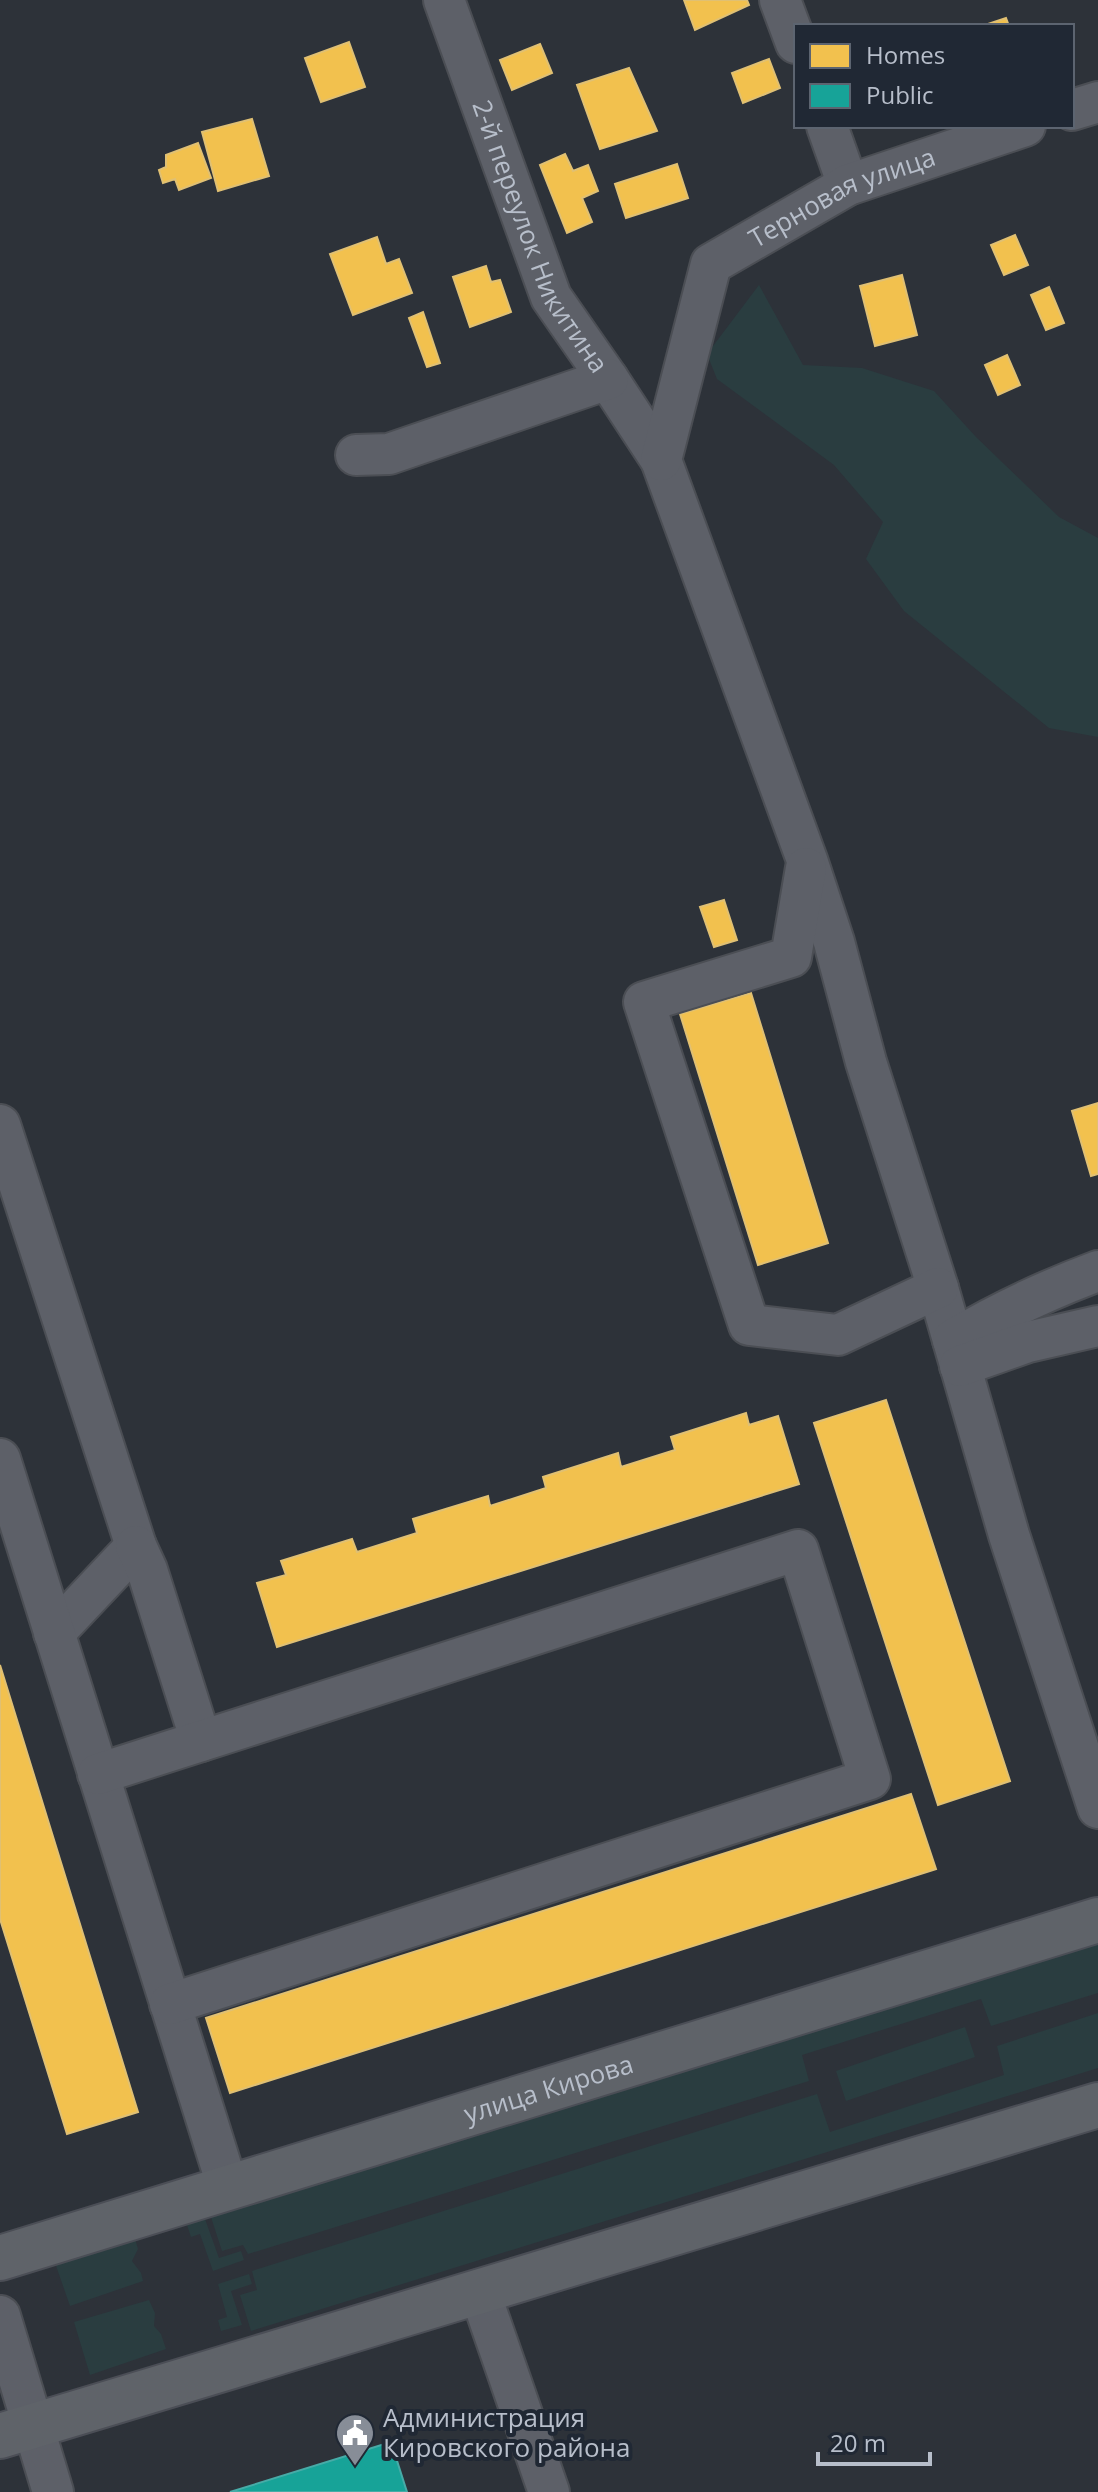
<svg xmlns="http://www.w3.org/2000/svg" width="1098" height="2492" font-family="'Open Sans',sans-serif">
	<style>
		.green { fill: #2a3d40 }
		.homes { fill: #f2c14e; stroke: #e0c073; stroke-width: 2 }
		.public { fill: #17a398; stroke: #47aba7; stroke-width: 2 }
		.lines { fill: none; stroke-linecap: round; stroke-linejoin: round }
		.minor-casing { stroke: #4b4e54; stroke-width: 44 }
		.major-casing { stroke: #4b4e56; stroke-width: 48 }
		.minor { stroke: #5d6068; stroke-width: 40 }
		.major { stroke: #5f6369; stroke-width: 44 }
		.labels { text-anchor: middle; stroke-width: 8; stroke-linejoin: round; paint-order: stroke }
		.street-label { font-size: 26px; fill: #b7beca; stroke: #202834 }
		.poi-label { font-size: 26px; fill: #b7beca; stroke: #202834; text-anchor: start }
	</style>
	<rect width="100%" height="100%" fill="#2d3239"/>
	<!-- green -->
	<path class="green" d="M759 285 803 365 862 368 934 391 976 437 1059 517 1098 538V737L1049 728 904 611 866 559 883 522 834 465 717 379 707 354Z
		M1098 1941V1993L991 2026 981 1999 802 2055 809 2081 248 2254 243 2245 222 2251 208 2208Z
		M1098 2013V2068L251 2331 240 2295 257 2290 252 2271 817 2094 830 2132 1004 2075 997 2046Z
		M965 2027 975 2057 846 2101 836 2071Z
		M205 2219 219 2258 241 2251 244 2260 213 2271 200 2234 191 2237 187 2225Z
		M133 2232 138 2249 132 2261 141 2273 143 2281 70 2306 53 2257Z
		M249 2274 252 2284 231 2291 242 2325 221 2331 218 2320 227 2317 218 2284Z
		M149 2300 155 2313 154 2326 161 2334 166 2349 90 2375 74 2322Z"/>
	<!-- homes -->
	<path class="homes" d="M684 0H747L749 5 695 30Z
		M1006 18 1009 26H982Z
		M349 42 365 87 321 102 305 58Z
		M540 44 552 73 512 90 500 60Z
		M769 59 780 88 743 103 732 73Z
		M629 68 657 131 600 149 577 85Z
		M252 119 269 176 218 191 202 132Z
		M198 143 211 178 179 190 175 179 163 183 159 170 166 167V155Z
		M565 154 573 171 588 165 598 191 582 198 592 222 567 233 540 165Z
		M677 164 688 198 626 218 615 184Z
		M1015 235 1028 265 1004 275 991 245Z
		M377 237 386 264 399 259 412 293 353 315 330 254Z
		M486 266 491 282 500 280 511 312 470 327 453 277Z
		M902 275 917 335 875 346 860 286Z
		M1049 287 1064 323 1046 330 1031 295Z
		M423 312 440 363 427 367 409 318Z
		M1007 355 1020 385 998 395 985 365Z
		M724 900 737 940 714 947 700 907Z
		M751 993 828 1243 758 1265 680 1014Z
		M1098 1103V1174L1091 1176 1072 1111Z
		M886 1400 1010 1781 938 1805 814 1423Z
		M746 1413 749 1425 778 1416 799 1484 277 1647 257 1583 286 1575 281 1561 352 1539 357 1552 417 1533 413 1519 488 1496 490 1506 546 1488 543 1477 618 1453 621 1467 675 1450 671 1437Z
		M0 1665 138 2112 67 2134 0 1919Z
		M911 1794 936 1869 230 2093 206 2018Z"/>
	<!-- public -->
	<path class="public" d="M391 2442 407 2492H230Z"/>
	<g class="lines">
		<defs>
			<g id="minor">
				<path id="s1" d="M444 0 551 297 608 379 661 460 807 860 834 942 866 1062 938 1288 1009 1535 1098 1808"/>
				<path d="M780 0 796 43"/>
				<path d="M1072 110 1098 102"/>
				<path d="M827 126 848 185"/>
				<path d="M356 455 389 454 608 379"/>
				<path id="s2" d="M661 460 711 264 848 185 1025 126"/>
				<path d="M806 868 791 957 644 1002 749 1325 838 1335 938 1288"/>
				<path d="M0 1125 136 1546 54 1633"/>
				<path d="M953 1340C1000 1312 1047 1290 1098 1271"/>
				<path d="M960 1366 1028 1342 1098 1326"/>
				<path d="M0 1459 228 2188"/>
				<path d="M136 1546 147 1570 201 1741"/>
				<path d="M98 1774 798 1550 870 1779 170 2004"/>
				<path d="M479 2290 549 2492"/>
				<path d="M0 2316 53 2492"/>
			</g>
			<g id="major">
				<path id="s3" d="M0 2258 1098 1920"/>
				<path d="M0 2436 1098 2105"/>
			</g>
		</defs>
		<!-- minor casing -->
		<use href="#minor" class="minor-casing"/>
		<!-- major casing -->
		<use href="#major" class="major-casing"/>
		<!-- minor -->
		<use href="#minor" class="minor"/>
		<!-- major -->
		<use href="#major" class="major"/>
	</g>
	<!-- icons -->
	<defs>
		<symbol id="civic-pin" viewBox="-11 -11 22 30"><path d="M0 17L-7.5 6A9.5 9.5 0 1 1 7.5 6Z" fill="#878d97" stroke="#202834"/><path d="M-.6-6.5H3V-4.5H.6V-3L4-1V1h2V6H-6V1h2V-1L-.6-3ZM-1.2 2.5V6h2.4V2.5Z" fill="#fff"/></symbol>
	</defs>
	<g fill-rule="evenodd">
		<use href="#civic-pin" x="333" y="2411" width="44" height="60"/>
	</g>
	<g class="labels">
		<!-- street labels -->
		<g class="street-label">
			<text dy="9" stroke="none"><textPath href="#s2" startOffset="350">Терновая улица</textPath></text>
			<text dy="9" stroke="none"><textPath href="#s1" startOffset="256">2-й переулок Никитина</textPath></text>
			<text dy="9" stroke="none"><textPath href="#s3" startOffset="574">улица Кирова</textPath></text>
		</g>
		<!-- poi labels -->
		<g class="poi-label">
			<text x="383" y="2427">Администрация<tspan x="383" dy="30">Кировского района</tspan></text>
		</g>
	</g>
	<!-- legend -->
	<rect x="794" y="24" width="280" height="104" fill="#202834" stroke="#5c6470" stroke-width="2"/>
	<rect x="810" y="44" width="40" height="24" fill="#f2c14e" stroke="#5c6470" stroke-width="2"/>
	<text x="866" y="64" font-size="24" fill="#b7beca">Homes</text>
	<rect x="810" y="84" width="40" height="24" fill="#17a398" stroke="#5c6470" stroke-width="2"/>
	<text x="866" y="104" font-size="24" fill="#b7beca">Public</text>
	<!-- scale -->
	<path d="M818 2452v12h112v-12" fill="none" stroke="#b7beca" stroke-width="4"/>
	<text x="830" y="2452" font-size="24" fill="#b7beca" stroke="#202834" stroke-width="6" paint-order="stroke">20 m</text>
</svg>
